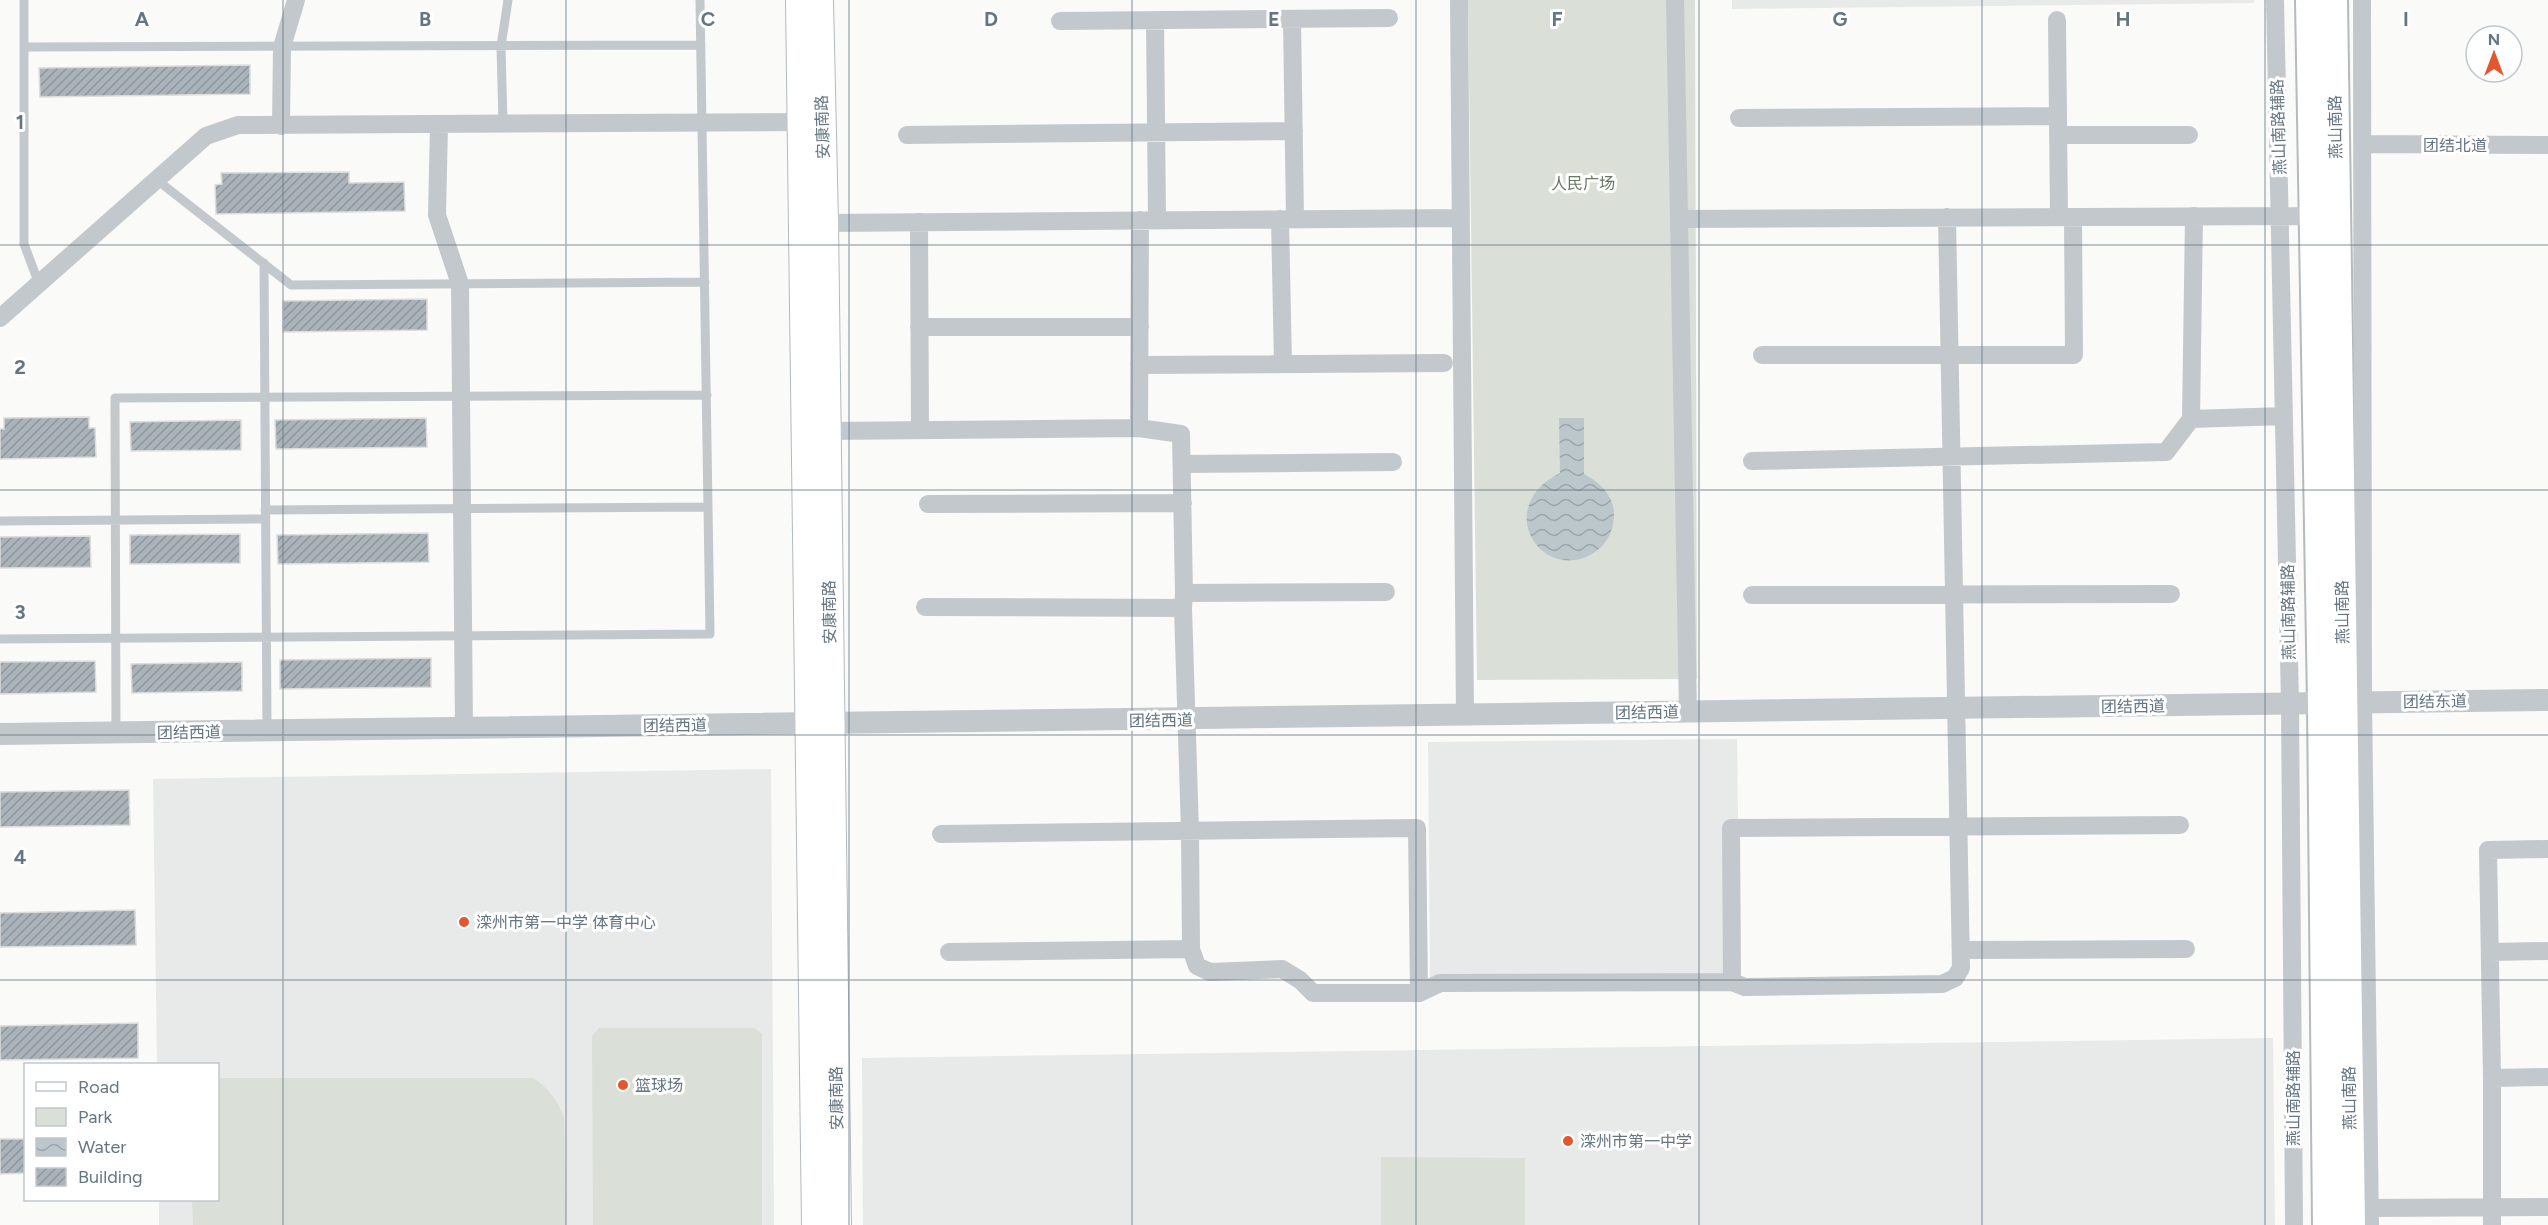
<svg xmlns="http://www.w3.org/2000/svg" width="2548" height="1225" font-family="Figtree,'Noto Sans SC',sans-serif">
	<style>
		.built { fill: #e8e9e9 }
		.park { fill: #dadfd7 }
		.water { fill: url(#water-waves) }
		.building { fill: url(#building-hatch); stroke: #dcdcda; stroke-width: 1.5 }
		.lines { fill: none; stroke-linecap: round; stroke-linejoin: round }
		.secondary-casing { stroke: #b3babf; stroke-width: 28 }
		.primary-casing { stroke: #b5babe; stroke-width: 32 }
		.service { stroke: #c3c8cc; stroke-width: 9 }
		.minor { stroke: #c3c8cc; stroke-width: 18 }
		.tertiary { stroke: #c3c8cc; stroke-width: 22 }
		.secondary { stroke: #fff; stroke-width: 26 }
		.primary { stroke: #fff; stroke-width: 28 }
		.grid { fill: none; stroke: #657683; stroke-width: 1.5; stroke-opacity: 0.55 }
		.poi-dot { fill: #e4572e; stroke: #fff; stroke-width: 2 }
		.labels { text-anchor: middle; stroke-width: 6; stroke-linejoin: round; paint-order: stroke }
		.street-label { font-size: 16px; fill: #657683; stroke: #fff }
		.park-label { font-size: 16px; fill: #687a64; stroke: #fff }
		.poi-label { font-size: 16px; fill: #657683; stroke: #fff; text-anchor: start }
		.grid-label { font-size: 20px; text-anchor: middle; font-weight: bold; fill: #657683; stroke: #fff; stroke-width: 6; stroke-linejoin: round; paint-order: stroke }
	</style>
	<defs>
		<pattern id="water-waves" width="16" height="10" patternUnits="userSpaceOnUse" patternTransform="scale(1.5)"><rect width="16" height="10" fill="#bbc7cb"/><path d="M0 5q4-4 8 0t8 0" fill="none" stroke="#9ca6aa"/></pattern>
		<pattern id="building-hatch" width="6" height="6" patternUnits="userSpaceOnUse" patternTransform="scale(1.5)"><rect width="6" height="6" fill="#aab3b9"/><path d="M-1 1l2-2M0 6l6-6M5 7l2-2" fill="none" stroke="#8e969c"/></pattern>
	</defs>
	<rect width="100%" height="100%" fill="#fafaf8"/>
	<!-- built -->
	<path class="built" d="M1732 0H2254V3L1732 9Z
		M1737 739 1740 975 1430 979 1428 742Z
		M771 769 774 1225H159V1200H218V1064H157L153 779Z
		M2273 1038 2275 1225H863L862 1058Z"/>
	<!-- park -->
	<path class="park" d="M1468 0H1695L1697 679 1477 680Z
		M599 1028H754L762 1034V1225H593L592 1036Z
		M218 1078H533C548 1088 557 1099 564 1117L566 1225H193L192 1200H218Z
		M1381 1157 1525 1158V1225H1381Z"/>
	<!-- water -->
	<path class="water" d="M1559 418H1584V474C1601 483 1615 497 1614 517 1613 532 1606 546 1592 554 1541 583 1492 507 1560 473Z"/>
	<!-- building -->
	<path class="building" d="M250 65V94L40 97 39 68Z
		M349 172V183L404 182 405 211 216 214 215 185 222 184 221 173Z
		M427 299V330L283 332V301Z
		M89 417V428H95L96 457 0 459V429H4V418Z
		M426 418 427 447 276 449 275 420Z
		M241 420V450L131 451 130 422Z
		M428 533 429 562 278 564 277 535Z
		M240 534V563L130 564V535Z
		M90 536 91 567 0 568V537Z
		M431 658V687L280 689V660Z
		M95 661 96 692 0 694V662Z
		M242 662V691L132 693 131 664Z
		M129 790 130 825 0 827V792Z
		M135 910 136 945 0 947V913Z
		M138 1023V1058L0 1060V1026Z
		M0 1139H26V1173L0 1174Z"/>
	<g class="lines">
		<defs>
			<path id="secondary" d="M799 0 815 1225
				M820 0 825 223 838 1225"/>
			<path id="primary" d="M2310 0 2322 703 2327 1225
				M2333 0 2351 1225"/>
		</defs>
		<!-- secondary casing -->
		<use href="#secondary" class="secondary-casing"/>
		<!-- primary casing -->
		<use href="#primary" class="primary-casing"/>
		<!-- service -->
		<path class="service" d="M24 0V244L39 284
			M24 47 701 45
			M503 124 501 46 508 0
			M157 180 291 285 705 282
			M264 263 267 729
			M265 510 708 507
			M0 521 265 519
			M0 639 710 634 700 0
			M116 733 115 398 707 395"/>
		<!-- minor -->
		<path class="minor" d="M1459 0 1465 715
			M1675 0 1688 712
			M2275 0 2290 703 2294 1225
			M2362 0 2363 702 2370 1225
			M1292 19 1295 219
			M1155 20 1157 220
			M2057 20 2059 217
			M1060 21 1389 18
			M1739 118 2058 116
			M439 125 437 215 460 284 464 728
			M281 126 282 47 296 0
			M907 135 1294 131
			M2058 135H2189
			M2363 144 2548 145
			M1280 219 1283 364
			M1679 219 2313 216
			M919 222 920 430
			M825 223 1460 218
			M0 318 206 136 238 125 813 122
			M919 327H1140
			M1762 355H2074L2073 217
			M1139 365 1444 363
			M2191 419 2194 216
			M1139 428 1140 220
			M827 431 1139 428 1181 434 1184 593 1183 608 1190 831 1191 949 1197 966 1210 972 1282 969 1300 980 1313 993H1419L1440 983 1732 982 1745 987 1942 984 1955 978 1961 968 1947 217
			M1752 461 2166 452 2191 419 2284 416
			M1182 464 1393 462
			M928 504 1183 503
			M1184 593 1386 592
			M1752 595 2171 594
			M925 607 1183 608
			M941 834 1417 828 1419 993
			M1961 950 2186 949
			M949 952 1191 949
			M2490 952 2548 951
			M1732 982 1731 828 2180 825
			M2492 1078 2548 1077
			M2370 1208 2548 1207
			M2492 1225V1078L2488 850 2548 849"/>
		<!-- tertiary -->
		<path class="tertiary" d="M0 734 2548 700"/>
		<!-- secondary -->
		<use href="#secondary" class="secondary"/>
		<!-- primary -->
		<use href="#primary" class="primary"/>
	</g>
	<!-- grid -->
	<path class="grid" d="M283 0V1225M566 0V1225M849 0V1225M1132 0V1225M1416 0V1225M1699 0V1225M1982 0V1225M2265 0V1225M0 245H2548M0 490H2548M0 735H2548M0 980H2548"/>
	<!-- markers -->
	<g class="poi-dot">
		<circle cx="464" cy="922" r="6"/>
		<circle cx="623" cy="1085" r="6"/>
		<circle cx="1568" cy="1141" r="6"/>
	</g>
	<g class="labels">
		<!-- street labels -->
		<g class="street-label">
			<text transform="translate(822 127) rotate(-92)" y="6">安康南路</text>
			<text transform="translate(2278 127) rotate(-92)" y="6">燕山南路辅路</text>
			<text transform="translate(2335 127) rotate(-91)" y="6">燕山南路</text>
			<text x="2455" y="151">团结北道</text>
			<text transform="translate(829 612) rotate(-91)" y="6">安康南路</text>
			<text transform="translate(2288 612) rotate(-91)" y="6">燕山南路辅路</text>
			<text transform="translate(2342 612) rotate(-91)" y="6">燕山南路</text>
			<text transform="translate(2435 701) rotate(-1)" y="6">团结东道</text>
			<text transform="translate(2133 706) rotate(-1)" y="6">团结西道</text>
			<text transform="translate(1647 712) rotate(-1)" y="6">团结西道</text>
			<text transform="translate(1161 720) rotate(-1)" y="6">团结西道</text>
			<text transform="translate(675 725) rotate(-1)" y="6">团结西道</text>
			<text transform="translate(189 732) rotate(-1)" y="6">团结西道</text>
			<text transform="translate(836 1098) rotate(-91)" y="6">安康南路</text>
			<text transform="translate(2293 1098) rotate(-90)" y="6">燕山南路辅路</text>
			<text transform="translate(2349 1098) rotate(-91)" y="6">燕山南路</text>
		</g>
		<!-- park labels -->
		<g class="park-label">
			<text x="1583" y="189">人民广场</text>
		</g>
		<!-- poi labels -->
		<g class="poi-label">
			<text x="476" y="928">滦州市第一中学 体育中心</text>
			<text x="635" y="1091">篮球场</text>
			<text x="1580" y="1147">滦州市第一中学</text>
		</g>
	</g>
	<g class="grid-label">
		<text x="142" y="26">A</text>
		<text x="425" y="26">B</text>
		<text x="708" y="26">C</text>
		<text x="991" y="26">D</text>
		<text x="1274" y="26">E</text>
		<text x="1557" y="26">F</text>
		<text x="1840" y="26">G</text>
		<text x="2123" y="26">H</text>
		<text x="2406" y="26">I</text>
		<text x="20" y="129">1</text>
		<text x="20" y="374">2</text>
		<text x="20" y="619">3</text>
		<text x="20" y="864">4</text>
	</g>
	<!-- legend -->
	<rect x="24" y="1063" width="195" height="138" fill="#ffffff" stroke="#c1c8cd" stroke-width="1.5"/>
	<rect x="36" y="1082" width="30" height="9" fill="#ffffff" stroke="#c1c8cd" stroke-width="1.5"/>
	<text x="78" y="1093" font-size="18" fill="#657683">Road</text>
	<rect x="36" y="1108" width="30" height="18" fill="#dadfd7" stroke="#c1c8cd" stroke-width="1.5"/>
	<text x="78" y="1123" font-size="18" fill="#657683">Park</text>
	<rect x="36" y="1138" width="30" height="18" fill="url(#water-waves)" stroke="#c1c8cd" stroke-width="1.5"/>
	<text x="78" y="1153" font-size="18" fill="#657683">Water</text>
	<rect x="36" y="1168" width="30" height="18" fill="url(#building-hatch)" stroke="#c1c8cd" stroke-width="1.5"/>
	<text x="78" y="1183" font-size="18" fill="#657683">Building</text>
	<!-- north arrow -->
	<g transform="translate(2494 54)"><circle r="28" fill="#ffffff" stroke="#c1c8cd" stroke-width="1.5"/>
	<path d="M0-4.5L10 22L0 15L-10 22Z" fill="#e4572e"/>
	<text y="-9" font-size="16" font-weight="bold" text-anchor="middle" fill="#657683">N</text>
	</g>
</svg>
